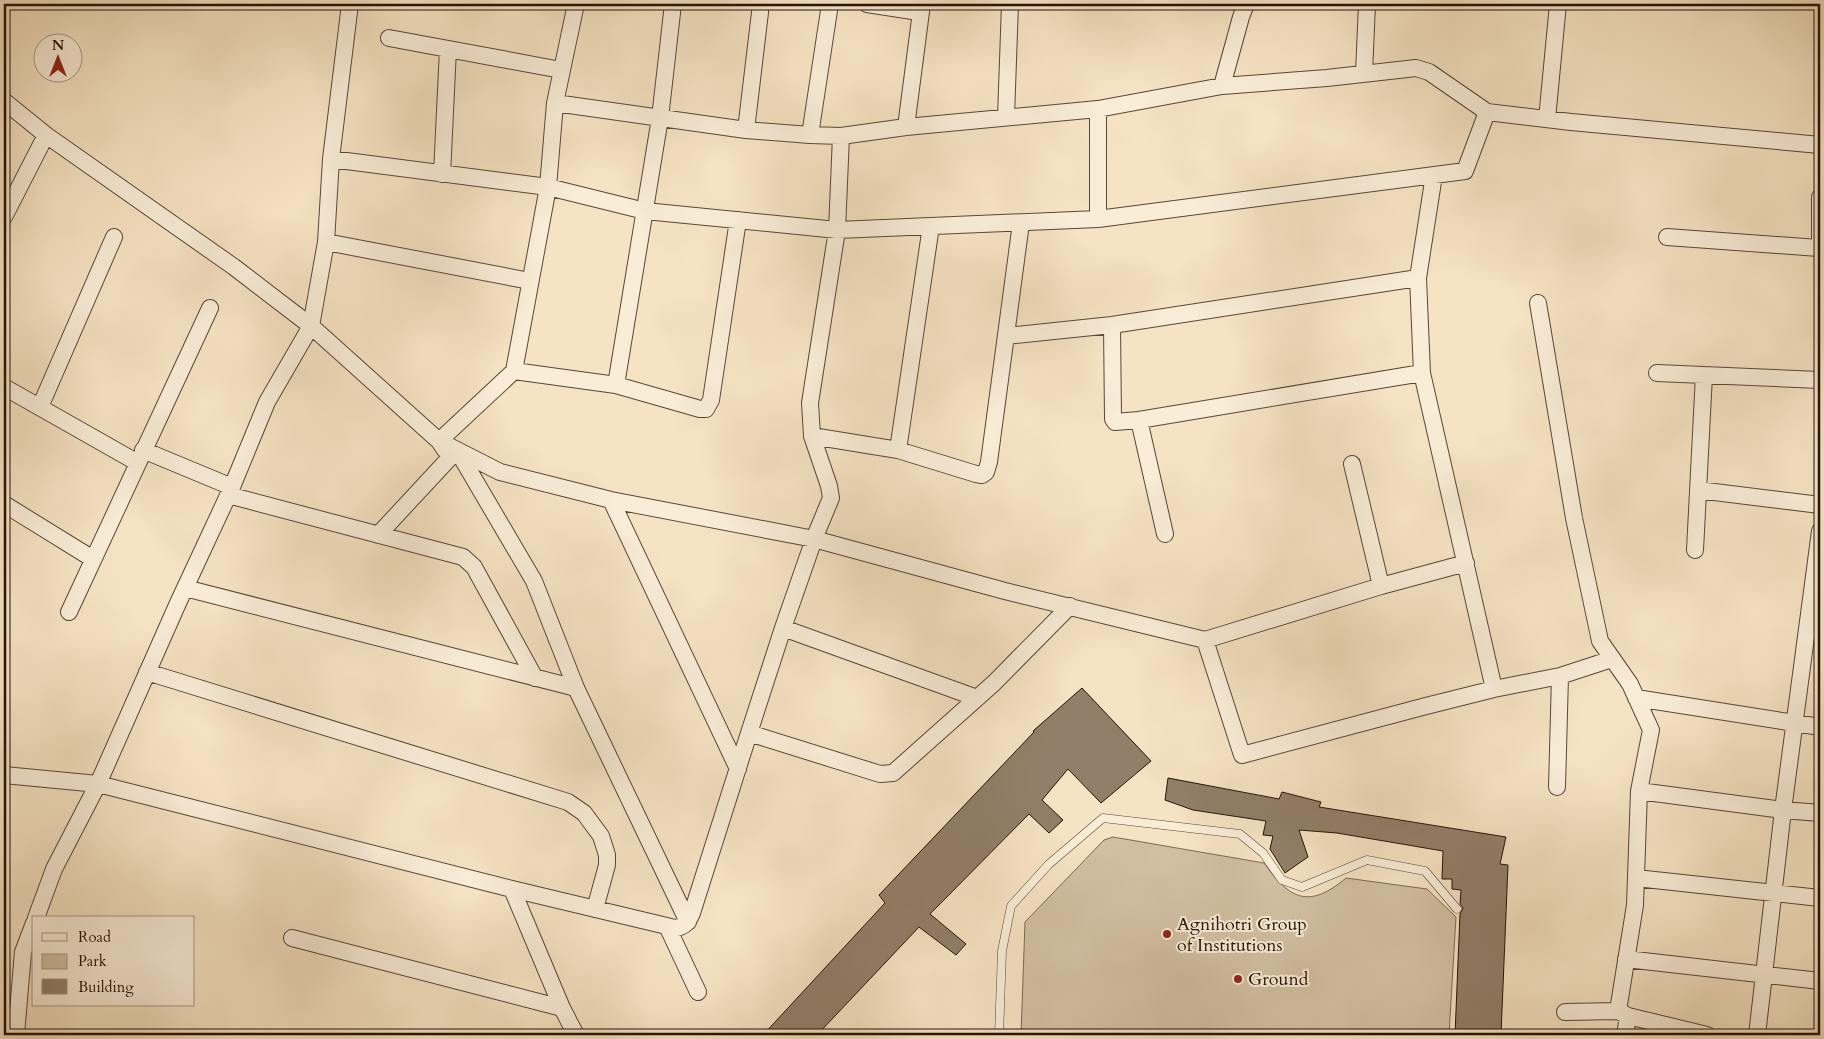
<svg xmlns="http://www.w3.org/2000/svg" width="1824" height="1039" font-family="Cardo,serif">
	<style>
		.green { fill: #d2c0a3; stroke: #7b6a56 }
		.building { fill: #917f69; stroke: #241308 }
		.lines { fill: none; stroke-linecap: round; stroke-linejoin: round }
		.lane-casing { stroke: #584737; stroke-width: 9 }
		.street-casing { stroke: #584737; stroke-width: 18 }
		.lane { stroke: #f9edd8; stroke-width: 8 }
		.street { stroke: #f9edd8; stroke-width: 16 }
		.poi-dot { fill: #8f2418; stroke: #f9edd8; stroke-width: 2 }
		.labels { text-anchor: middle; stroke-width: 4; stroke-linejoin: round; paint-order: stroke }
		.poi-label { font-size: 18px; fill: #241308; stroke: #f9edd8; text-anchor: start }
	</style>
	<rect width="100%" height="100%" fill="#f6e3c3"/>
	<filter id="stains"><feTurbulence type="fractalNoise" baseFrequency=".004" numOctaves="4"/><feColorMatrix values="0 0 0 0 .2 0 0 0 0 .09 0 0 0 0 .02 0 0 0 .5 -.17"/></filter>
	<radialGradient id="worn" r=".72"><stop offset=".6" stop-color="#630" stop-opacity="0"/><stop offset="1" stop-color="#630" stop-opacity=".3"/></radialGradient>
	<!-- green -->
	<path class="green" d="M1113 837 1264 863C1290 900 1309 909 1346 878L1427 889 1456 917 1449 1035H1021L1025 922 1104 840Z"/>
	<!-- building -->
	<path class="building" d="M1082 688 1151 761 1101 803 1068 769 1042 800 1063 820 1049 833 1029 814 930 914 966 944 956 955 919 927 817 1035H763L885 903 879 895 1034 732 1033 731Z
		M1168 778 1279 799 1282 792 1321 802 1319 807 1506 837 1500 864 1508 865 1501 1035H1455L1460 914 1463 908 1460 904 1461 890 1452 889V879H1442L1443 851 1337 833 1299 830 1308 857 1285 873 1270 849 1273 836 1263 835 1266 821 1193 810 1165 800Z"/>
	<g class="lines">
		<defs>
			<path id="lane" d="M999 1035 1002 951 1011 906 1049 864 1103 818 1240 834 1263 853 1282 880 1302 887 1367 860 1425 871 1457 909"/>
			<path id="street" d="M867 4 919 12
				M389 38 561 70
				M1364 73 1367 4
				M1222 86 1241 17 1246 4
				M4 101 46 135 234 267 311 326 439 441 500 472 611 500 814 539 1005 591 1205 640 1242 755 1426 706 1494 689 1560 676 1612 659
				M555 103 746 130 810 135 841 136 906 127 1098 109 1222 86 1327 78 1416 68 1429 72 1487 112
				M1098 109V219
				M1006 117 1010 4
				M1547 119 1558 4
				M906 127 922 4
				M746 130 761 4
				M810 135 830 4
				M841 136 837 230 810 403 812 436 829 486 831 498 814 539 783 628 749 733 880 774 893 773 994 683 1070 606
				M331 159 350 4
				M442 174 448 49
				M1434 175 1418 278 1422 373 1494 689
				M1820 197V248
				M4 217 46 135
				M1667 237 1819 248
				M326 242 530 281
				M1538 303 1574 518 1600 641 1630 684 1651 730 1639 791 1635 905 1618 1011 1628 1016 1707 1035
				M1112 325 1113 419 1115 422 1139 420 1422 373
				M1006 336 1112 325 1418 278
				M514 371 616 385 700 409H706L711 400 738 220
				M1657 373 1820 380
				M616 385 660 118 673 4
				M4 387 138 463
				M40 407 114 237
				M1139 420 1165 534
				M812 436 898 450 976 474 982 475 986 472 989 462 1021 223
				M143 450 232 487
				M445 450 439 441 514 371 548 187 555 103 576 4
				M898 450 931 226
				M1352 464 1381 586
				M1698 490 1820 505
				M228 495 463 557 474 567 535 678
				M611 500 738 769
				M4 504 93 559
				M378 535 457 450 534 581 576 688 688 922
				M1695 550 1704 375
				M185 588 576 688
				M69 612 210 308
				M783 628 977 698
				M1205 640 1381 586 1466 563
				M147 672 568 802 584 813 601 836 607 855V865L595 909
				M1636 698 1820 727
				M4 775 98 784 512 889 675 928C685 927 688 922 692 913L749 733
				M1557 787 1560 676
				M1639 791 1783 810 1820 813
				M1636 878 1820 898
				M512 889 562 1008 576 1035
				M36 918 54 869 98 784 178 603 232 487 267 402 311 326 326 242 331 159 548 187 645 211 837 230 1098 219 1465 171 1487 112 1571 122 1820 145
				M667 926 698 992
				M292 938 562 1008
				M1626 959 1820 981
				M1565 1012 1618 1011
				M16 1035 23 952 34 923
				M1625 1035 1628 1016
				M1757 1035 1783 810 1820 531"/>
		</defs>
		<!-- lane casing -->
		<use href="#lane" class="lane-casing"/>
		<!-- street casing -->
		<use href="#street" class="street-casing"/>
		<!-- lane -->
		<use href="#lane" class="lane"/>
		<!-- street -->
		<use href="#street" class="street"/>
	</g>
	<!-- markers -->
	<g class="poi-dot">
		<circle cx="1167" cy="934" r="5"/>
		<circle cx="1238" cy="979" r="5"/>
	</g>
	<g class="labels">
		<!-- poi labels -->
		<g class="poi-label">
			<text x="1177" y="930">Agnihotri Group<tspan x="1177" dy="21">of Institutions</tspan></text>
			<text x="1248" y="985">Ground</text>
		</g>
	</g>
	<!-- margin -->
	<rect width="1824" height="1039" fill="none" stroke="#f6e3c3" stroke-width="20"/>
	<rect x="5" y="5" width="1814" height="1029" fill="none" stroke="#241308" stroke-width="2.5"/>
	<rect x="10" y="10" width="1804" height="1019" fill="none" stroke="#241308"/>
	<!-- legend -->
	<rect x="32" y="916" width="162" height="90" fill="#f9edd8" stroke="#a49685"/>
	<rect x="42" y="933" width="25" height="8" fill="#f9edd8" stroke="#a49685"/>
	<text x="78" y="942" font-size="15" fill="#241308">Road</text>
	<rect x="42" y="954" width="25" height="15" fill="#d2c0a3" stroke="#a49685"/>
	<text x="78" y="966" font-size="15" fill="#241308">Park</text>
	<rect x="42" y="979" width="25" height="15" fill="#917f69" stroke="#a49685"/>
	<text x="78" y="992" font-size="15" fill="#241308">Building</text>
	<!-- north arrow -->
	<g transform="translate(58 58)"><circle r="24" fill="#f9edd8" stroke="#a49685"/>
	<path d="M0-4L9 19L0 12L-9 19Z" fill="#8f2418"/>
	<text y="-8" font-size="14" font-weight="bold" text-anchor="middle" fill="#241308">N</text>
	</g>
	<rect width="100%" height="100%" filter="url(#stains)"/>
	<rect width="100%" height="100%" fill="url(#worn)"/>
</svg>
